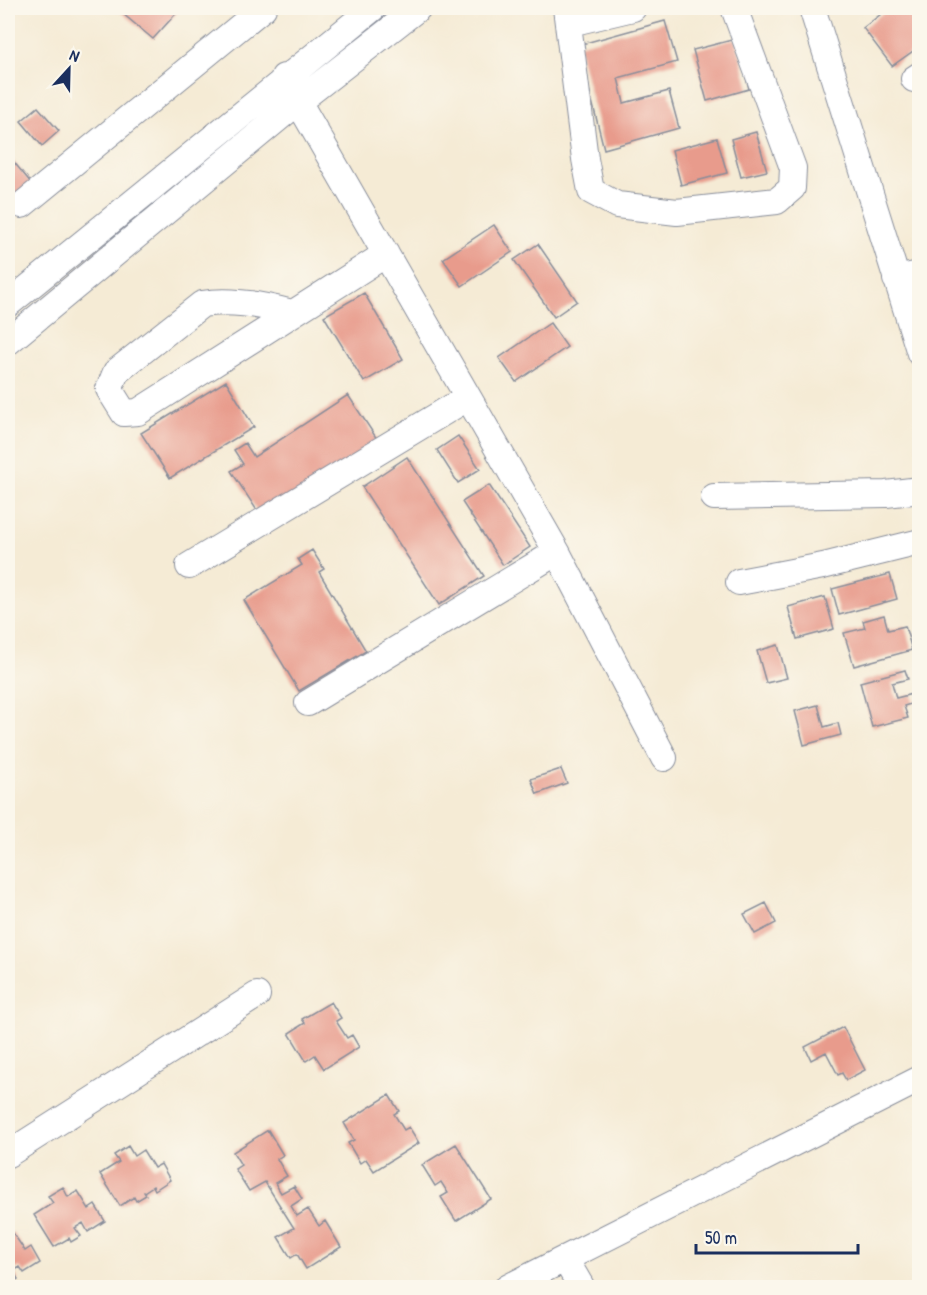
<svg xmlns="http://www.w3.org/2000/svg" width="927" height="1295" font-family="'Patrick Hand',sans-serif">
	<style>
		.building { fill: #e89b8c }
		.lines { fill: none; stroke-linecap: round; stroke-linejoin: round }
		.minor-casing { stroke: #888d9a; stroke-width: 28 }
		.minor { stroke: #fff; stroke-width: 26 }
	</style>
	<rect width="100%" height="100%" fill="#fbf7ec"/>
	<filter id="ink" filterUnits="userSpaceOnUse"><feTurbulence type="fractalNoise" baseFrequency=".0167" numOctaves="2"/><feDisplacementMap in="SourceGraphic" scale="12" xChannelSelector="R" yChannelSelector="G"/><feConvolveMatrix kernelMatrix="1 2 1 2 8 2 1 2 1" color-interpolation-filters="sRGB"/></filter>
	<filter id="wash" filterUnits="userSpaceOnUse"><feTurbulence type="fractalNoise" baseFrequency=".008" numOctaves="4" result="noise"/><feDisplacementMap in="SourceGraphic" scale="24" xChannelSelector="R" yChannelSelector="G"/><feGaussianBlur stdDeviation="1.35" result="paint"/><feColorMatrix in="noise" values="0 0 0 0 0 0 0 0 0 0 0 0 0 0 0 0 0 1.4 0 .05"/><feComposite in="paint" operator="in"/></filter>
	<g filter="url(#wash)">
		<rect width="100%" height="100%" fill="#f5ebd5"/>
		<g id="blocks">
			<!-- building -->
			<path class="building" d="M116 8H181L153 39Z
				M889 8H909L920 22V46L892 66 863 28Z
				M665 21 677 62 618 78 624 103 669 91 679 128 604 149 578 45Z
				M736 39 749 89 707 101 693 50Z
				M38 107 59 131 42 146 21 121Z
				M756 132 767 171 741 177 731 139Z
				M717 138 727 173 681 185 672 150Z
				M8 155 32 184 12 200 8 195Z
				M494 225 512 252 462 286 443 259Z
				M538 244 577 301 554 317 514 260Z
				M364 293 403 359 364 382 324 316Z
				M550 323 567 347 516 382 499 358Z
				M226 381 254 427 170 478 141 433Z
				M348 395 379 442 262 518 231 471 243 464 234 450 245 443 254 457Z
				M458 436 480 469 458 483 437 450Z
				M407 457 484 576 439 605 362 487Z
				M489 485 530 547 503 565 462 502Z
				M312 550 324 569 319 572 366 651 299 691 244 600 302 565 298 559Z
				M890 574 897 599 839 615 832 589Z
				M825 597 834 629 797 639 788 607Z
				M884 615 888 630 905 626 912 650 854 666 844 633 865 628 863 621Z
				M778 645 787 678 766 683 757 651Z
				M905 670 908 679 892 683 896 698 912 694 914 703 904 706 908 718 872 727 860 682Z
				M818 705 824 727 838 723 841 735 804 745 795 711Z
				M561 769 567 783 537 794 531 779Z
				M766 903 776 923 755 934 744 914Z
				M331 1002 341 1018 336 1021 347 1038 352 1035 359 1047 324 1069 315 1055 306 1061 289 1033 305 1023 302 1019Z
				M843 1027 865 1070 846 1080 842 1073 838 1075 826 1052 811 1060 805 1047Z
				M389 1095 399 1111 394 1114 404 1130 409 1127 419 1143 374 1171 366 1159 360 1163 348 1143 354 1140 344 1123Z
				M268 1130 283 1155 277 1159 287 1176 275 1183 281 1193 294 1186 302 1199 291 1206 297 1216 308 1209 319 1226 325 1221 341 1247 306 1269 297 1254 291 1258 278 1237 294 1228 265 1182 249 1191 235 1169 241 1165 233 1152Z
				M456 1144 491 1199 456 1221 441 1197 448 1193 441 1182 435 1186 422 1165Z
				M128 1146 134 1156 143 1150 154 1168 161 1164 170 1180 155 1190 153 1186 144 1192 146 1195 136 1201 134 1197 120 1206 100 1174 119 1162 114 1155Z
				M63 1187 68 1197 78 1191 89 1209 95 1205 105 1221 88 1232 83 1223 75 1228 81 1236 71 1242 69 1238 54 1247 34 1215 53 1203 48 1196Z
				M13 1233 25 1251 31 1247 40 1263 24 1273 20 1267 13 1271 18 1279 8 1285V1236Z"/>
		</g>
	</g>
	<g filter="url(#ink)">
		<use href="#blocks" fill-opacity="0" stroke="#888d9a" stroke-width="1.5"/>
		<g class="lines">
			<defs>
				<path id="minor" d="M566 8 585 159 591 191 617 205 677 212 777 201 792 188 793 168 734 8
					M812 8 920 353
					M570 23 633 8
					M284 77 557 552 664 758
					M914 79 920 75
					M22 205 263 8
					M896 279 920 274
					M8 304 373 8
					M292 313C263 305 232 299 202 304L116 372 109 389 124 413 138 412 386 254
					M8 342 299 101 418 8
					M714 497 886 494 920 490
					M189 566 467 398
					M739 582 823 566 920 542
					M308 703 557 552
					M8 1154 257 995
					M565 1259 582 1288
					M507 1288 920 1079"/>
			</defs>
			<!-- minor casing -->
			<use href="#minor" class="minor-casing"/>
			<!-- minor -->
			<use href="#minor" class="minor"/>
		</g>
	</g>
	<!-- margin -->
	<rect width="927" height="1295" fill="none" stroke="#fbf7ec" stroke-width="30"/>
	<!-- north arrow -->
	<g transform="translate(69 69) rotate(22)" stroke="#fbf7ec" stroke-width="4.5" paint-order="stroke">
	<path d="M0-4.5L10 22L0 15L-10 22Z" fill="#1b2f5e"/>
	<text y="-9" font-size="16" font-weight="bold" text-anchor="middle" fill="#1b2f5e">N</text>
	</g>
	<!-- scale -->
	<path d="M696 1244v9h162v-9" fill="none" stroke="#1b2f5e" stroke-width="3"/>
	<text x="705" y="1244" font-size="18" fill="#1b2f5e" stroke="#fbf7ec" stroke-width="4.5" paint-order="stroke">50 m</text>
</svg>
